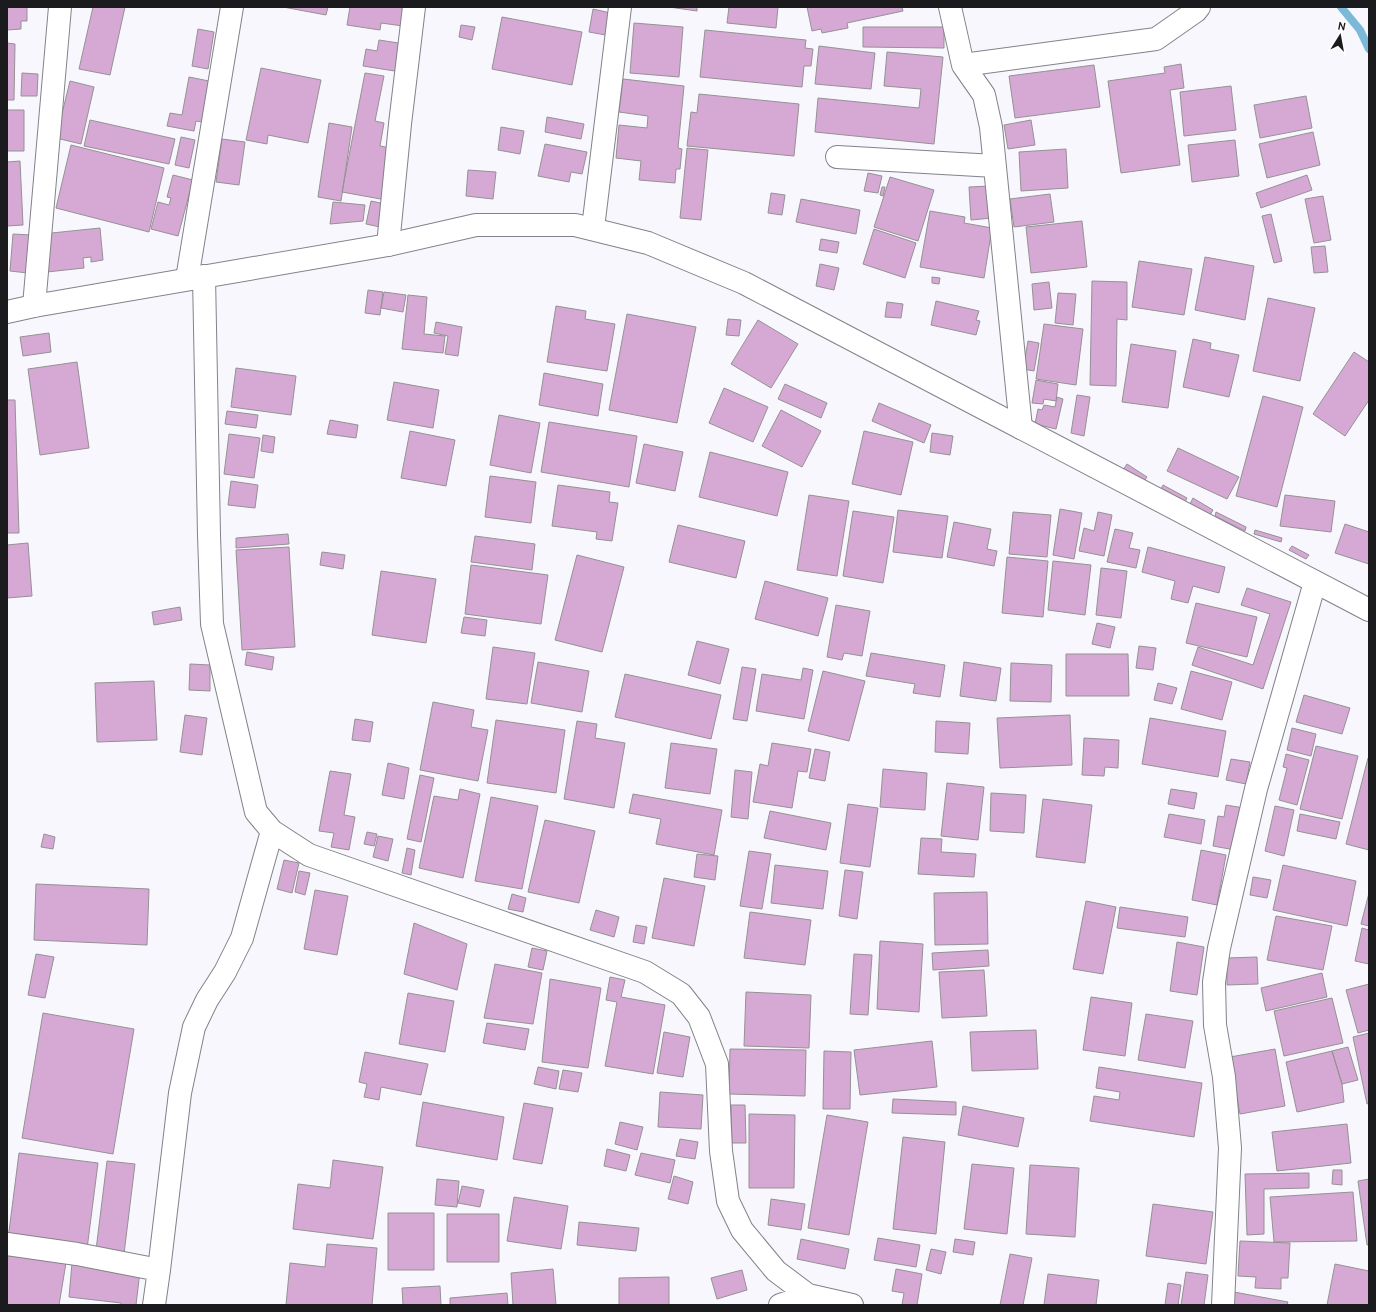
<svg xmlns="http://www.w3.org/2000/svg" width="1376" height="1312" font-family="Cabin,sans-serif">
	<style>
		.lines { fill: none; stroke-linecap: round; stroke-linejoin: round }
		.stream { stroke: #7cb9d9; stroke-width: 8 }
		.building { fill: #d6a9d4; stroke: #959195 }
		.minor-casing { stroke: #828388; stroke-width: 24 }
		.major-casing { stroke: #828388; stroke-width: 24 }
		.minor { stroke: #fff; stroke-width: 22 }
		.major { stroke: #fff; stroke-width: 22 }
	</style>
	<rect width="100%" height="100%" fill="#f7f7fd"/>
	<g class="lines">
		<!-- stream -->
		<path class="stream" d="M1341 7 1360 30 1369 49"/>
	</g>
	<!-- building -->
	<path class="building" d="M7 7H27V21H21V29L7 30Z
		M93 7H125L110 75 79 69Z
		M283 7H328L326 15Z
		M350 7H406L403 26 381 23 380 30 347 25Z
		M669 7H697V11Z
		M729 7H778L776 28 727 23Z
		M807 7H902L903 11 847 23 848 28 822 33 821 29 812 31Z
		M593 9 615 14 611 36 589 32Z
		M502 17 582 32 572 85 492 69Z
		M634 23 683 27 679 77 630 73Z
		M461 25 475 27 472 40 459 37Z
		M863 27H944V48L863 47Z
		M198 29 214 32 208 69 192 66Z
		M705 30 806 40 805 48 813 49 811 66H804L802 87 700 77Z
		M379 40 405 44 401 72 363 66 366 49 377 51Z
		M7 43 15 44 14 100H7Z
		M819 46 875 53 871 89 815 84Z
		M887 52 943 57 934 144 815 132 818 98 919 108 921 89 884 86Z
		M1181 64 1184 88 1170 90 1180 165 1121 173 1108 81 1165 73 1164 67Z
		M1094 65 1100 107 1015 118 1009 76Z
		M261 68 321 80 308 143 268 135 267 144 246 140Z
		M22 73 38 74 37 96H21Z
		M365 73 384 76 375 121 384 123 380 146 396 149 386 200 342 192Z
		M189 77 209 81 202 122 196 121 194 131 167 126 170 113 182 115Z
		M623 79 684 86 678 148 682 149 680 169H676L675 183 639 180 641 161 616 158 619 125 647 128 648 116 619 112Z
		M70 81 94 87 81 144 56 138Z
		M1231 86 1236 130 1184 136 1180 92Z
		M699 94 799 104 794 156 687 146 691 112 697 113Z
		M1306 96 1312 128 1260 138 1254 105Z
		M7 110H24V151H7Z
		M547 117 584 124 581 139 545 132Z
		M90 120 175 139 169 164 84 146Z
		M1031 120 1035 145 1008 149 1004 125Z
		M329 123 352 127 341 201 318 197Z
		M501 127 524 131 520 154 498 150Z
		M1313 132 1320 165 1267 178 1259 144Z
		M181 137 195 140 189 168 175 165Z
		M222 139 245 142 239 185 216 182Z
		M1235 140 1239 176 1192 182 1188 145Z
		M545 144 587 152 582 174 571 172 569 182 538 176Z
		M71 145 164 168 149 232 56 208Z
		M687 148 708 150 701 220 680 218Z
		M1066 149 1068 188 1021 191 1019 152Z
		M20 161 23 225 7 226V162Z
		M468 170 496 172 493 199 466 196Z
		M868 173 882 176 878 193 864 191Z
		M173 175 193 180 178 236 151 229 158 202 169 205 171 198 167 197Z
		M1307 175 1312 190 1261 208 1256 193Z
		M890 177 934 190 918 241 874 227Z
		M990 186 992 218 971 220 969 187Z
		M882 187H885L883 196 880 195Z
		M771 193 785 195 782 215 768 213Z
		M1050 194 1054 222 1014 227 1010 199Z
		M1323 196 1331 240 1314 243 1305 199Z
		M801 199 860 210 856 234 796 222Z
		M371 201 385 204 380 227 366 224Z
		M333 202 365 205 363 221 330 224Z
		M930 211 965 217 964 223 992 228 984 278 920 267Z
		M1271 214 1282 261 1274 263 1262 216Z
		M1082 221 1087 267 1031 273 1026 227Z
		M100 228 103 260 91 262V257L83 258 84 268 47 272 42 234Z
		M874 229 916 243 905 278 863 264Z
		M13 234 31 235 28 273 10 271Z
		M821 239 839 242 837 253 819 250Z
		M1325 246 1328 272 1314 273 1311 247Z
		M1205 257 1254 266 1245 320 1195 310Z
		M1139 261 1192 269 1184 315 1132 307Z
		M820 264 839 268 834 290 816 286Z
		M932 277 940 278 939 284 932 283Z
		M1092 281 1127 282V320L1117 319 1116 386 1090 385Z
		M1049 282 1052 308 1034 310 1032 284Z
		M368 290 383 292 380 315 365 313Z
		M384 292 406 295 403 312 381 308Z
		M1058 293 1076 294 1073 325 1055 323Z
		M408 295 427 297 424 334 445 336 443 353 402 349Z
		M1268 298 1315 308 1300 381 1253 371Z
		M936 301 979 311 976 320 980 321 976 335 931 325Z
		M887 302 903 304 901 318 885 317Z
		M556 306 586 311 585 319 615 324 607 371 547 362Z
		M627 314 696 327 677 423 609 410Z
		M728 319 741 320 739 336 726 335Z
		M758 320 798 344 771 388 731 364Z
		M436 322 462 327 458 356 445 354 448 336 434 333Z
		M1044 324 1083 329 1076 385 1036 379Z
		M49 333 51 352 23 356 20 337Z
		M1193 339 1211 343 1210 349 1239 355 1229 397 1183 387Z
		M1028 341 1039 343 1034 371 1023 369Z
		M1131 344 1176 351 1168 408 1122 402Z
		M1354 352 1369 362V400L1345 436 1313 414Z
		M77 362 89 448 40 455 28 369Z
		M236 368 296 376 291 415 231 407Z
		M544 373 603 384 598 416 539 405Z
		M1036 380 1058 384 1056 401 1044 399 1043 404 1032 403Z
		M394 382 439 390 433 428 387 420Z
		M785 384 827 403 821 418 778 399Z
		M724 388 768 407 753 442 709 423Z
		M1077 395 1090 397 1084 436 1071 433Z
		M1263 396 1303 407 1277 507 1236 496Z
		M1057 397 1063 399 1056 429 1035 424 1038 409 1042 410 1044 405 1055 407Z
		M7 400H15L19 533H7Z
		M879 403 931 425 924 443 872 421Z
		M781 410 821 431 802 467 762 446Z
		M227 411 258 415 256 428 225 424Z
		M499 415 540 423 531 473 490 465Z
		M330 420 358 425 356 438 327 434Z
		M549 422 637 436 629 487 541 472Z
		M410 431 455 440 446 486 401 478Z
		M864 431 913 442 901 495 852 484Z
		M932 433 953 436 950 455 930 452Z
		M229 434 260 438 254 478 224 474Z
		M263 435 275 437 273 453 261 451Z
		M644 444 683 452 675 491 636 483Z
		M1178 448 1239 477 1227 499 1167 471Z
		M710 452 788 472 777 516 699 497Z
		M1127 464 1147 477 1143 483 1123 470Z
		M490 476 536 482 531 523 485 517Z
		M231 481 258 485 255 508 228 505Z
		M558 485 610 492 609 502 618 503 612 541 596 539 597 532 552 526Z
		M1163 485 1187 498 1185 502 1161 489Z
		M809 495 849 501 837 576 797 570Z
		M1285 495 1335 501 1331 532 1280 526Z
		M1193 498 1213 510 1210 515 1190 504Z
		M1060 509 1082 513 1074 559 1053 555Z
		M898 510 948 516 942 558 893 552Z
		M853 511 894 517 883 583 843 576Z
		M1013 512 1051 515 1047 557 1009 554Z
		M1098 512 1112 515 1104 556 1079 551 1084 528 1094 531Z
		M1216 512 1246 527 1245 531 1215 516Z
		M954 522 991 529 987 549 997 551 994 566 947 557Z
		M1345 524 1369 532V564L1335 553Z
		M678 525 745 541 736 578 669 562Z
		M1115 529 1133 533 1129 548 1140 550 1136 568 1107 562Z
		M1255 530 1282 538 1281 542 1254 534Z
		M288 534 289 544 236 548V538Z
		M475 536 535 544 532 570 471 562Z
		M28 543 32 596 7 598V545Z
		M1292 546 1309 555 1306 559 1289 550Z
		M289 547 295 647 242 650 236 550Z
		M1148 547 1225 567 1219 593 1193 586 1188 603 1171 599 1175 581 1142 572Z
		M322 552 345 555 343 569 320 565Z
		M577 555 624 567 602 652 555 640Z
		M1007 557 1048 561 1043 617 1002 613Z
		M1053 561 1091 565 1085 615 1048 610Z
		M471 565 548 575 541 624 465 614Z
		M1101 568 1127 571 1121 618 1096 615Z
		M381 571 436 579 426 643 372 635Z
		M765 581 828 598 818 636 755 619Z
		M1247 588 1291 602 1263 689 1192 665 1198 647 1253 665 1270 614 1241 605Z
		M1196 603 1257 617 1247 657 1186 643Z
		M836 605 870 611 862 656 844 653 842 660 827 657Z
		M180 607 182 620 154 625 152 612Z
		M464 617 487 620 485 636 461 633Z
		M1097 623 1115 627 1110 648 1092 644Z
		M697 641 729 649 720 684 688 675Z
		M1139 646 1156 648 1153 670 1136 668Z
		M493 647 535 653 527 704 486 699Z
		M247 652 274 657 272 670 245 665Z
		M871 653 945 665 940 697 913 693 915 684 866 676Z
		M1066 654H1128L1129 696H1066Z
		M538 662 589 671 582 712 531 703Z
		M964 662 1001 668 996 701 960 696Z
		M1011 663 1052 665 1051 702 1010 701Z
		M190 664 210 665V691L189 690Z
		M742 667 756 669 747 721 733 719Z
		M803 668 813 670 804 719 756 711 762 674 801 680Z
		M823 671 865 681 849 741 808 731Z
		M1191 671 1232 682 1222 720 1181 709Z
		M625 674 721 695 711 739 615 717Z
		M154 681 157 740 97 742 95 683Z
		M1158 683 1177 688 1172 704 1154 700Z
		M1304 695 1350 708 1342 734 1296 722Z
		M433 702 474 710 471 727 488 730 478 781 420 770Z
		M185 715 207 718 202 755 180 752Z
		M1070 715 1072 765 1000 768 997 718Z
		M1150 718 1226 731 1218 777 1142 764Z
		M355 719 373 722 370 742 352 740Z
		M496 720 565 730 556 793 487 783Z
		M577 721 597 724 595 738 625 743 614 808 564 799Z
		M936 721 970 723 968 754 935 752Z
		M1292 728 1316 734 1311 756 1287 750Z
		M1084 738 1119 740 1118 768 1105 767 1104 776 1082 775Z
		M671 743 717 749 710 794 665 788Z
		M772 743 811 749 807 772 798 771 792 808 753 802 760 764 768 766Z
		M1316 746 1358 756 1342 819 1300 809Z
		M815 749 830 752 825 781 809 778Z
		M1286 754 1309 760 1297 805 1279 800 1287 768 1283 767Z
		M1368 758 1369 759V850L1346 844Z
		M1231 759 1250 762 1246 784 1226 780Z
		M388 763 409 768 404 799 382 795Z
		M883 769 927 773 925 810 880 807Z
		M735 770 752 772 748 819 731 817Z
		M330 771 351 774 344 815 355 817 349 850 331 847 334 833 319 831Z
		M420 775 434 778 421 842 407 839Z
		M947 783 984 787 978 840 941 836Z
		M460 789 480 794 463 878 419 868 434 796 458 800Z
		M1171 789 1197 793 1194 809 1168 804Z
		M991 793 1026 795 1024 833 990 831Z
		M633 794 722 810 714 855 656 844 661 819 629 813Z
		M491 797 538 806 522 889 475 881Z
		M1043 799 1092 805 1085 863 1036 857Z
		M848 804 878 808 870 867 840 863Z
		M1226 805 1244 808 1235 850 1213 846 1218 816 1224 817Z
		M1275 806 1294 810 1284 856 1265 851Z
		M770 811 831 823 826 850 764 838Z
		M1169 814 1205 820 1201 844 1164 837Z
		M1300 814 1340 822 1336 839 1297 831Z
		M545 820 595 831 579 903 528 892Z
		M367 832 377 834 374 846 364 844Z
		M44 834 55 837 53 849 41 847Z
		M378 836 393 839 388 861 373 857Z
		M921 838 942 839 941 852 976 854 974 877 918 874Z
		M407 848 415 850 411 875 402 873Z
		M1201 850 1226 855 1217 905 1192 900Z
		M749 851 771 854 762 909 740 906Z
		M697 854 718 856 715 880 694 877Z
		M284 860 299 863 292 893 277 889Z
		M775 865 828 871 823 909 771 903Z
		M1283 865 1356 881 1347 926 1273 910Z
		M845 870 863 872 857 919 839 916Z
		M299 871 310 873 305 895 295 892Z
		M1253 877 1271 880 1267 898 1250 895Z
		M664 878 705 886 694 946 652 938Z
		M36 884 149 889 147 945 34 940Z
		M315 890 348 896 337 955 304 949Z
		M987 892 988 944 935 945 934 893Z
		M1369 893V926L1361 924Z
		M512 894 526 898 523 912 508 909Z
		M1086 901 1116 907 1103 974 1073 969Z
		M1120 907 1188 917 1185 937 1117 928Z
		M596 910 619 917 614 937 590 930Z
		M750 912 811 920 805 965 744 958Z
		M1276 916 1332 926 1323 970 1267 960Z
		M414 923 467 944 457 990 404 974Z
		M636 925 647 927 644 944 633 942Z
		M1362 928 1369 930V964L1355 961Z
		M880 941 923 944 919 1012 877 1009Z
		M1177 942 1204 947 1197 995 1170 991Z
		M532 948 547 951 543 970 528 967Z
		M988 950 989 966 933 970 932 953Z
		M36 954 54 957 45 998 28 995Z
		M854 954 872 955 868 1015 850 1014Z
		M1257 957 1258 984 1227 985V958Z
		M495 964 542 973 533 1024 484 1018Z
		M984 970 987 1016 942 1018 939 972Z
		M1322 973 1327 997 1266 1011 1261 988Z
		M610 977 625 980 621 997 665 1005 653 1074 605 1066 617 1002 606 1000Z
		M550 979 601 988 588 1068 542 1062Z
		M1369 984V1030L1358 1033 1346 990Z
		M746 992 811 995 809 1048 744 1046Z
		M408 993 454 1001 445 1052 399 1044Z
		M1091 997 1132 1003 1125 1056 1083 1050Z
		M1332 998 1343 1043 1284 1056 1274 1011Z
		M43 1013 134 1029 113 1154 22 1138Z
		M1146 1014 1193 1021 1185 1068 1138 1060Z
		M487 1023 529 1029 525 1050 483 1043Z
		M1036 1030 1038 1069 972 1071 970 1032Z
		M664 1032 690 1037 683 1077 657 1073Z
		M1369 1033V1103L1367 1104 1353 1037Z
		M932 1041 937 1087 860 1095 854 1050Z
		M1348 1047 1358 1080 1342 1084 1332 1051Z
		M730 1049 806 1050 805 1096 729 1094Z
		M1275 1049 1285 1106 1240 1114 1230 1057Z
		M824 1051 851 1052 850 1109H823Z
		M1332 1051 1342 1084 1344 1102 1297 1112 1286 1062Z
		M365 1052 428 1064 421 1095 381 1087 379 1100 364 1097 367 1084 359 1082Z
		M538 1067 559 1071 556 1089 534 1084Z
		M1099 1067 1202 1083 1194 1137 1090 1121 1094 1096 1119 1100 1120 1092 1096 1088Z
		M563 1070 582 1073 578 1092 559 1089Z
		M660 1092 703 1095 701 1129 658 1127Z
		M893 1099 956 1102V1115L892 1113Z
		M423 1102 504 1117 497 1160 416 1146Z
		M524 1103 553 1108 542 1164 513 1159Z
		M731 1105H745L746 1143H732Z
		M963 1106 1024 1118 1018 1147 958 1135Z
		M749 1114 795 1115 794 1188H749Z
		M827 1115 868 1122 849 1235 808 1228Z
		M620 1122 643 1127 637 1150 615 1144Z
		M1347 1124 1351 1163 1277 1171 1272 1132Z
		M903 1137 945 1142 936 1234 893 1229Z
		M680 1139 698 1142 695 1159 676 1156Z
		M607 1149 630 1155 626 1171 604 1166Z
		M19 1153 98 1163 87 1249 8 1239Z
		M641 1153 675 1160 670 1183 635 1175Z
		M333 1160 383 1167 373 1239 293 1229 298 1184 330 1188Z
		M107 1161 135 1164 124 1254 96 1250Z
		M972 1164 1014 1168 1007 1234 964 1229Z
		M1030 1165 1079 1168 1075 1237 1026 1234Z
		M1333 1170H1342V1185L1332 1184Z
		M1309 1173V1188L1264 1189V1234L1247 1235 1245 1174Z
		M674 1176 693 1182 688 1204 668 1199Z
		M437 1179 459 1181 457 1207 435 1205Z
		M1369 1179V1245H1367L1358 1181Z
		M462 1186 484 1190 480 1207 458 1203Z
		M1353 1192 1357 1241 1274 1242 1270 1197Z
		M514 1197 568 1206 561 1249 507 1241Z
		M771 1199 805 1204 801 1230 768 1225Z
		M1153 1204 1213 1212 1206 1264 1146 1256Z
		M388 1213H434V1270H388Z
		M447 1214H499V1262H447Z
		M579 1222 639 1228 636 1251 577 1245Z
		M878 1238 920 1245 916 1267 874 1260Z
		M801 1239 849 1249 845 1269 797 1259Z
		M955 1239 975 1242 973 1255 953 1252Z
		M1240 1241 1290 1243 1288 1278H1281V1289L1255 1288 1256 1277 1238 1276Z
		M327 1244 377 1248 372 1305H286L290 1263 325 1267Z
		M7 1248 66 1263 59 1305H7Z
		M931 1249 946 1252 941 1274 926 1270Z
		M1010 1254 1032 1258 1023 1305H1000Z
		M72 1263 140 1271 136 1305H121V1303L69 1297Z
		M1335 1264 1369 1271V1305H1327Z
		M553 1269 556 1305H513L511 1273Z
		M896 1269 922 1274 917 1305H902L904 1293 892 1291Z
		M742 1270 747 1290 717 1299 711 1278Z
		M1186 1272 1208 1275 1204 1305H1181Z
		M1048 1274 1099 1280 1096 1305H1044Z
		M669 1277V1305H619V1278Z
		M1168 1283 1181 1285 1178 1305H1165Z
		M440 1286 441 1305H403L402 1288Z
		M1234 1292 1288 1302 1287 1305H1232Z
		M507 1293 508 1305H450V1298Z"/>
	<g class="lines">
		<defs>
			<path id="minor" d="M950 7 963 65 984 95 991 127 1021 428
				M963 65 1156 39 1196 11 1199 7
				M837 157 995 166
				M593 228 620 7
				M388 245 400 124 414 7
				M204 276 209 535 212 624 256 812 272 831 309 855 645 972 681 994 699 1017 717 1064 721 1151 728 1201 742 1230 776 1271 808 1295 852 1305
				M187 279 232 7
				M34 306 60 7
				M7 1244 77 1254 159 1270
				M154 1305 159 1270 180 1093 194 1027 207 1000 225 972 242 938 272 831
				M780 1305 808 1295
				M1223 1305 1230 1148 1224 1077 1215 1025 1214 982 1219 948 1256 789 1315 582"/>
			<path id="major" d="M7 312 34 306 388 245 476 225H575L648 243 744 283 1369 610"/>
		</defs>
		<!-- minor casing -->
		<use href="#minor" class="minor-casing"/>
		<!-- major casing -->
		<use href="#major" class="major-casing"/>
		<!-- minor -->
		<use href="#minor" class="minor"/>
		<!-- major -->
		<use href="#major" class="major"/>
	</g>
	<!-- border -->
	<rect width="1376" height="1312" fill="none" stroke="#1b1b1d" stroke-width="16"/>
	<!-- north arrow -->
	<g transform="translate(1340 36) rotate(11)" stroke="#ffffff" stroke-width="3" paint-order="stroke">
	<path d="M0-3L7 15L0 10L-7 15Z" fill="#1b1b1d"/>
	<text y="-6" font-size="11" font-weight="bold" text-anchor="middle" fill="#1b1b1d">N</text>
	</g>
</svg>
